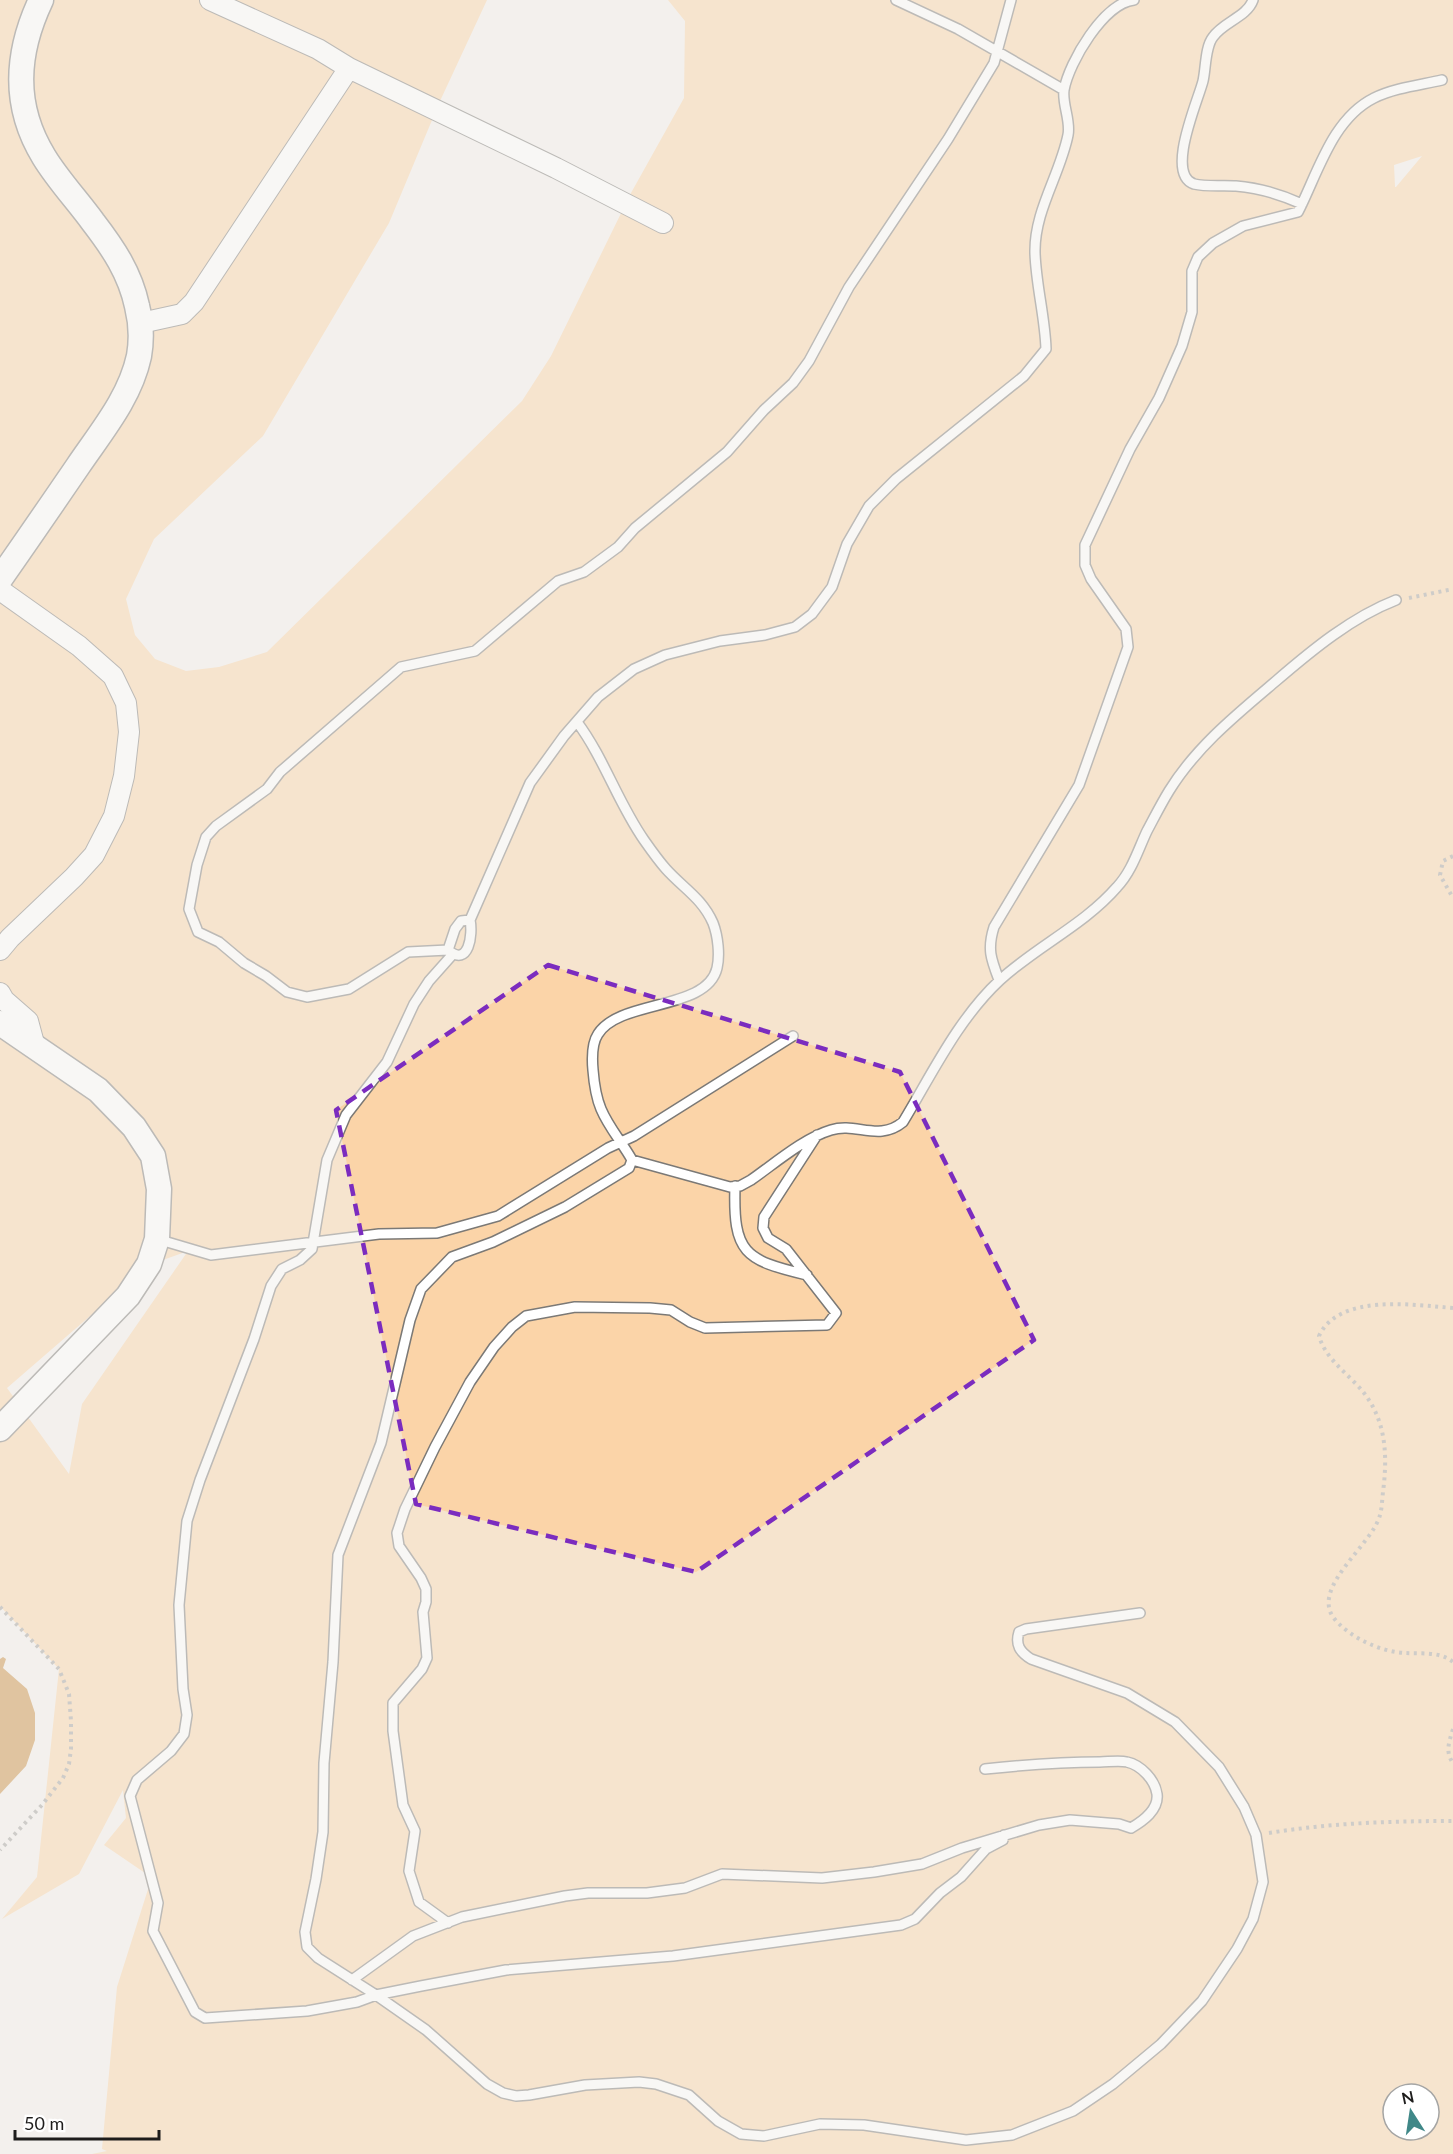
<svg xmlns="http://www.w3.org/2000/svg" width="1453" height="2154" font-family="Lato,sans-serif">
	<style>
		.green { fill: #fbd4a8; fill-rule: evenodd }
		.water { fill: #c98e43 }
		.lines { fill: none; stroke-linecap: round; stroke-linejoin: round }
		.service-casing { stroke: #7b7976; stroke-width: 12 }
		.minor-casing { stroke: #7b7976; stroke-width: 22 }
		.tertiary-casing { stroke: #7b7976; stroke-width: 27 }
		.path { stroke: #a3a19e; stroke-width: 4; stroke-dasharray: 3 4.5; stroke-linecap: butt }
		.service { stroke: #fff; stroke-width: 9 }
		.minor { stroke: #fff; stroke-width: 20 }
		.tertiary { stroke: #fff; stroke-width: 24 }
		.marked { fill: none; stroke: #7b2cbf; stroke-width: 4.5; stroke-dasharray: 12 8; stroke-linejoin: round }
	</style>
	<rect width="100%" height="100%" fill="#f3f0ed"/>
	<!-- green -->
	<path class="green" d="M0 0H487L440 101 389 223 263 436 154 539 126 599 135 635 155 659 186 671 219 667 267 652 522 401 551 356 631 193 684 98 685 21 668 0H1453V2154H92L107 2151 102 2149 117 1987 150 1883 148 1875 104 1845 126 1818 123 1790 79 1874 2 1919 37 1877 59 1669 0 1606ZM1422 156 1396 187H1395L1394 165ZM188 1251 82 1404 69 1474 7 1388 149 1265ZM1393 2094H1429V2130H1393Z"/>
	<!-- water -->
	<path class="water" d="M3 1657 6 1659 3 1668 27 1689 35 1713V1740L26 1766 0 1794V1659Z"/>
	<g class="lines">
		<defs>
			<path id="service" d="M896 0 958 29 1064 90
				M1253 0C1247 17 1223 22 1213 37 1205 47 1206 68 1203 81 1198 101 1165 174 1194 184 1207 187 1223 185 1236 186 1260 188 1280 194 1302 204
				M577 722C604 758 618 803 644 840 651 850 658 860 666 869 683 888 702 898 713 923 718 936 720 955 717 968 707 1011 620 999 598 1034 592 1043 592 1059 593 1070 594 1083 596 1097 601 1109 609 1128 622 1142 632 1160L629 1168 565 1207 493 1242 452 1257 421 1289 410 1320 381 1443 338 1555 333 1662 324 1763 323 1832 316 1879 305 1932 307 1947 318 1958 376 1995 426 2030 487 2084 503 2093 516 2096 529 2095 585 2085 639 2082 656 2084 689 2095 718 2121 741 2134 752 2135 764 2136 820 2124 864 2125 966 2140 1012 2135 1073 2111 1113 2084 1161 2044 1202 2001 1237 1949 1253 1919 1263 1882 1256 1835 1244 1807 1219 1767 1175 1722 1127 1693 1031 1659C1020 1652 1015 1645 1019 1632L1026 1629 1140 1613
				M470 920 530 783 564 736 598 697 634 669 665 655 720 641 765 635 795 627 812 614 832 587 847 544 869 506 896 479 1024 376 1046 349C1045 317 1036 285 1035 253 1034 211 1060 175 1068 135 1071 121 1062 104 1064 90 1069 62 1104 3 1134 0
				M470 920C473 934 469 968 448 950L455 929 461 921Z
				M448 950 408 952 349 989 307 997 287 992 266 976 244 963 219 942 198 932 189 909 197 865 206 837 216 826 267 789 280 772 401 667 475 651 558 581 584 572 618 547 635 528 727 452 764 410 793 383 809 361 849 287 948 139 994 63 1011 0
				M453 954 429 981 414 1004 387 1062 346 1115 327 1160 312 1249 300 1260 282 1269 271 1286 254 1339 200 1480 187 1521 179 1605 183 1689 187 1715 184 1734 171 1751 137 1780 130 1796 158 1903 153 1931 195 2012 205 2018 307 2011 357 2002 376 1995 421 1986 506 1970 673 1956 901 1925 915 1919 940 1893 961 1877 986 1849 1003 1840 1004 1835
				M999 980C991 959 987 949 994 927L1079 785 1128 647 1126 629 1091 579 1085 565V545L1130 449 1159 398 1182 346 1192 312V271L1198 257 1213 243 1243 226 1298 212C1318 173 1332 119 1374 98 1394 88 1420 85 1442 80
				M632 1160 730 1187 740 1186 751 1180C774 1164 804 1138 831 1130 856 1122 879 1142 903 1122 932 1074 958 1019 1000 980 1037 946 1084 925 1117 887 1132 871 1138 850 1147 831 1154 818 1161 804 1169 791 1196 747 1237 714 1276 681 1312 650 1352 617 1396 600
				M735 1186C733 1253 744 1260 807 1275
				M157 1239 211 1255 379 1234 437 1233 498 1216 608 1148 634 1136 793 1036
				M448 1923 419 1902 409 1871 415 1831 403 1805 393 1731V1703L422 1669 427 1658 423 1612 426 1602V1589L421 1578 399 1546 397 1533 405 1509 435 1447 470 1382 494 1347 512 1327 526 1316 575 1307 650 1308 671 1310 690 1322 705 1328 827 1325 836 1313 786 1249 768 1238 763 1228 764 1217 817 1135
				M352 1980 413 1936 462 1917 565 1896 588 1893H647L685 1888 722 1874 822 1878 874 1872 922 1864 962 1848 1039 1825 1070 1820 1119 1824 1131 1828C1143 1821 1159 1810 1157 1794 1155 1780 1141 1765 1127 1762 1119 1760 1108 1762 1100 1762 1061 1762 1023 1765 985 1769"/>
			<path id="minor" d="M210 0 318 49 349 68 556 168 663 223
				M141 323 182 314 194 302 349 68
				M0 590 79 646 113 676 126 703 129 732 124 776 114 816 94 855 74 877 10 938 0 950
				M0 993 4 1000 28 1021 35 1047"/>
			<path id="tertiary" d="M0 579C26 542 52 504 78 466 101 432 130 398 139 356 142 339 141 322 137 306 130 273 113 248 93 222 77 200 58 180 44 157 12 105 16 53 41 0
				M0 1023 98 1090 134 1127 153 1156 159 1189 157 1239 149 1264 128 1296 0 1429"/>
		</defs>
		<!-- service casing -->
		<use href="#service" class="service-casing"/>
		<!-- minor casing -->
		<use href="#minor" class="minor-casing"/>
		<!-- tertiary casing -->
		<use href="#tertiary" class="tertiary-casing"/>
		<!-- path -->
		<path class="path" d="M1409 598 1453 589
			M1453 856 1443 861 1440 875 1453 898
			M1453 1308C1414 1305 1339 1293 1319 1336 1325 1357 1343 1370 1358 1386 1386 1416 1388 1453 1383 1492 1382 1500 1382 1508 1380 1515 1373 1544 1312 1586 1333 1617 1348 1637 1381 1652 1405 1653 1421 1654 1440 1651 1453 1662
			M0 1607 59 1669 69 1694 71 1721V1749L69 1764 63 1778 42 1805 0 1850
			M1453 1729C1449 1742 1445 1752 1453 1763
			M1269 1833C1330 1823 1391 1821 1453 1821"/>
		<!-- service -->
		<use href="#service" class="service"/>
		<!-- minor -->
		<use href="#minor" class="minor"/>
		<!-- tertiary -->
		<use href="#tertiary" class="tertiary"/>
	</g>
	<!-- marked area -->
	<path d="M0 0H1453V2154H0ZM548 965 900 1072 1034 1340 696 1572 416 1504 336 1110Z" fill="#f3f0ed" fill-opacity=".55" fill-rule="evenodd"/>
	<path class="marked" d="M548 965 900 1072 1034 1340 696 1572 416 1504 336 1110Z"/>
	<!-- north arrow -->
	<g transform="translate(1411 2112) rotate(348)"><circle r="28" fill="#ffffff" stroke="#a5a5a4" stroke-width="1.5"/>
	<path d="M0-4.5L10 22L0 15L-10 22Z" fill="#408888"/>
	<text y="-9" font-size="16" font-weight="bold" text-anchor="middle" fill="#1e1d1c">N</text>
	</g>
	<!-- scale -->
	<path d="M15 2130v9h144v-9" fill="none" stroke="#1e1d1c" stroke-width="3"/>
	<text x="24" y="2130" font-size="18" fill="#1e1d1c" stroke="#ffffff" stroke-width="4.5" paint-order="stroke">50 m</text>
</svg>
